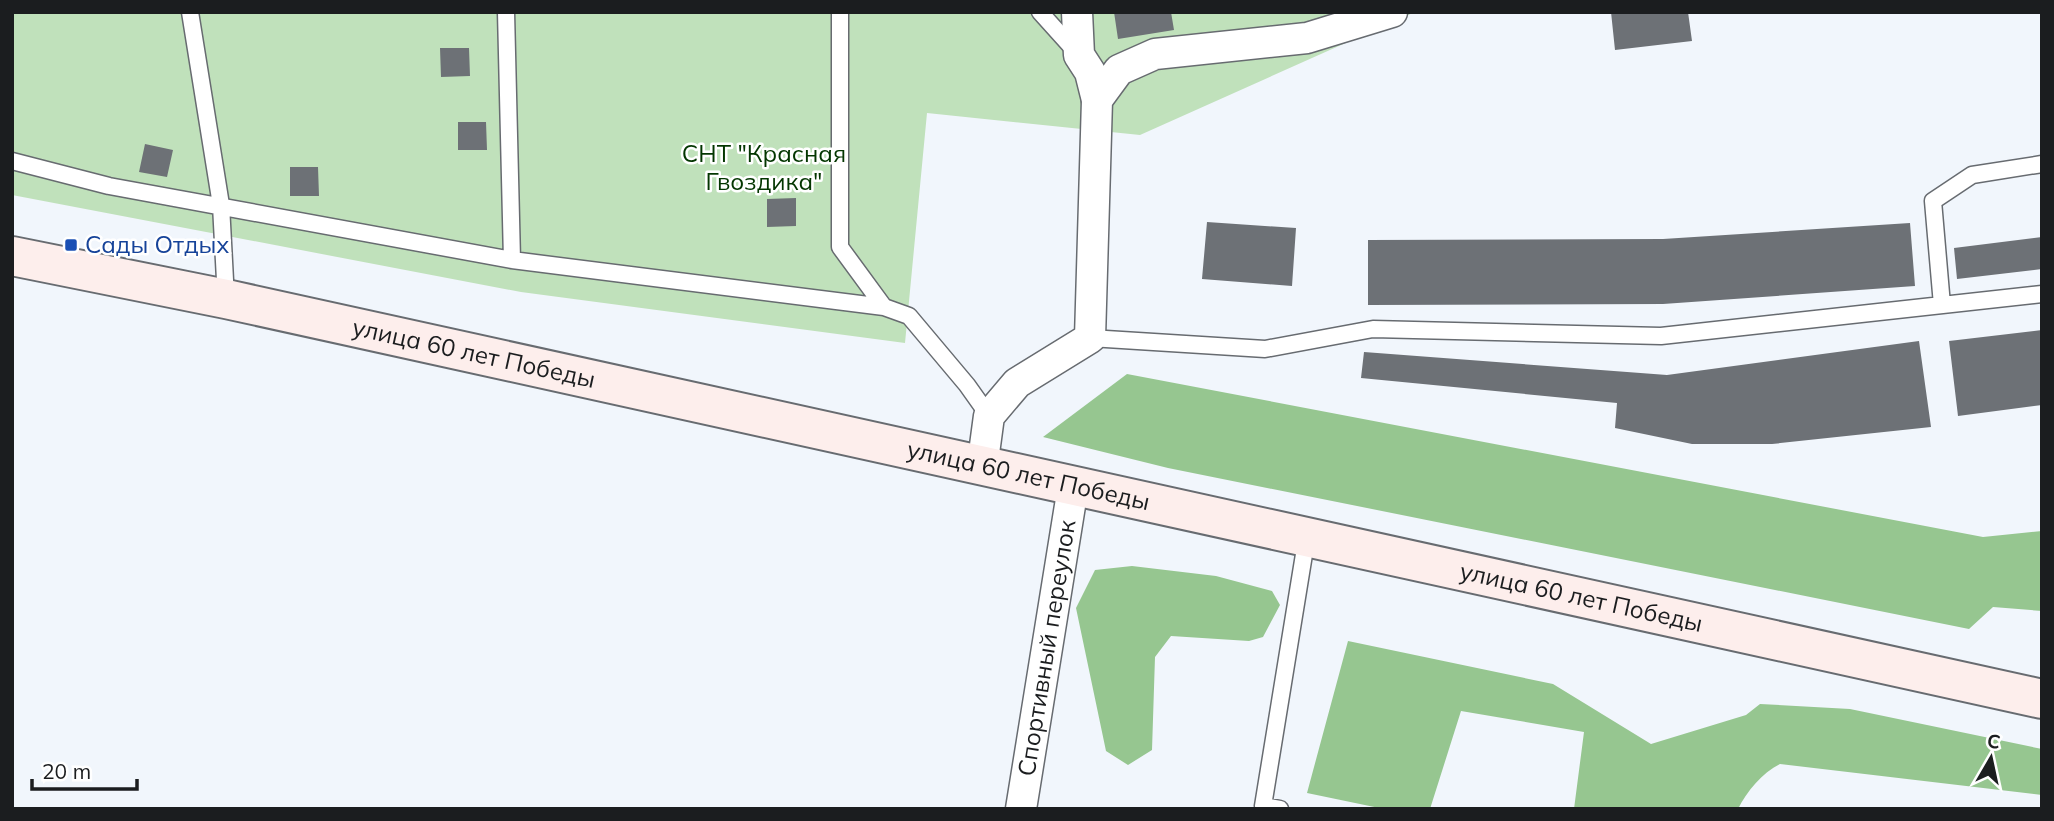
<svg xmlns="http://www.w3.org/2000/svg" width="2054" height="821" font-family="Mulish,sans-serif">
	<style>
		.green { fill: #c0e1bb }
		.forest { fill: #96c690 }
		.building { fill: #6d7176 }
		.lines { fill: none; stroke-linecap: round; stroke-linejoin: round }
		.lane-casing { stroke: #676b70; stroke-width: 19 }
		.street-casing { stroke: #676b70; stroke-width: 33 }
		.secondary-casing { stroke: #676b70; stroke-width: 42 }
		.lane { stroke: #fff; stroke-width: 16 }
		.street { stroke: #fff; stroke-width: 30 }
		.secondary { stroke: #fdeeec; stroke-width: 38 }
		.transit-dot { fill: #1a4fb4; stroke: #fff; stroke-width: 2.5 }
		.labels { text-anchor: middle; stroke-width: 5; stroke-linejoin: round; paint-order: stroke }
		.park-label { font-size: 24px; fill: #033600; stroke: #fff }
		.transit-label { font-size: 24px; fill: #164399; stroke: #fff; text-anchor: start }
		.street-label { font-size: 24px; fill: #1b1d1f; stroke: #fff }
	</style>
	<rect width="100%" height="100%" fill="#f1f6fc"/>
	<!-- green -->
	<path class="green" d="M12 12H1415L1140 135 927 113 905 343 521 292 12 195Z"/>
	<!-- forest -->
	<path class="forest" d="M1127 374 1983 537 2042 531V611L1993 607 1969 629 1168 468 1043 437Z
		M1132 566 1216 576 1272 591 1280 605 1263 637 1249 641 1171 636 1155 657 1152 750 1128 765 1106 751 1076 608 1095 570Z
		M1348 641 1553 684 1651 744 1746 715 1760 704 1850 709 2042 749V795L1780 764C1762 773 1747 791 1738 809H1574L1584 732 1461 711 1430 809H1384L1307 793Z"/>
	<!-- building -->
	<path class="building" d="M1114 12H1171L1174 30 1118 39Z
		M1611 12H1688L1692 41 1615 50Z
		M440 48H469L470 76 441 77Z
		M458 122H486L487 150H458Z
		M145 144 173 150 167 177 139 172Z
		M290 167H318L319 196H290Z
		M796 198V226L767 227V199Z
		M1207 222 1296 228 1292 286 1202 279Z
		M1910 223 1915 286 1663 304 1368 305V240L1663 239Z
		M2042 237V269L1957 279 1954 248Z
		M2042 330V405L1958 416 1949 341Z
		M1919 341 1931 427 1772 444H1692L1615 428 1617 403 1361 378 1364 352 1667 375Z"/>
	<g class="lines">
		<defs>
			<path id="lane" d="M190 12 221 205 226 299
				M506 12 512 260
				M840 12V247L884 307
				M1040 12 1076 52
				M12 161 109 186 512 260 884 307 909 316 967 385 989 416
				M1942 305 1933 201 1972 175 2042 164
				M1090 338 1265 349 1373 329 1661 336 2042 294
				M1280 809 1263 806 1307 536"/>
			<g id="street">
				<path d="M1077 12 1079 55 1090 72 1097 100"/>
				<path d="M982 468 989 416 1017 383 1090 338 1097 100 1119 70 1155 54 1307 38 1392 12"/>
				<path id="s1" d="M1021 809 1073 487"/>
			</g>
			<g id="secondary">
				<path id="s2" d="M12 256 226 299 2042 699"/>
			</g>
		</defs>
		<!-- lane casing -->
		<use href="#lane" class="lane-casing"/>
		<!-- street casing -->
		<use href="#street" class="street-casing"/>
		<!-- secondary casing -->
		<use href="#secondary" class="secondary-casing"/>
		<!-- lane -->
		<use href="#lane" class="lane"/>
		<!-- street -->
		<use href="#street" class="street"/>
		<!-- secondary -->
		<use href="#secondary" class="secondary"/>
	</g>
	<!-- markers -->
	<rect class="transit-dot" x="64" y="238" width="14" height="14" rx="3.5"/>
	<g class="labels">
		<!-- park labels -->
		<g class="park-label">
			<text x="764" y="162">СНТ "Красная<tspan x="764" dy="28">Гвоздика"</tspan></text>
		</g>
		<!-- transit labels -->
		<g class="transit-label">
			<text x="85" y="253">Сады Отдых</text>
		</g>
		<!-- street labels -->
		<g class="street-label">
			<text dy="8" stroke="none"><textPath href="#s2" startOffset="472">улица 60 лет Победы</textPath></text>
			<text dy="8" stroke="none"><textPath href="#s2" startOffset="1040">улица 60 лет Победы</textPath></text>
			<text dy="8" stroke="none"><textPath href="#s2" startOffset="1606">улица 60 лет Победы</textPath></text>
			<text dy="8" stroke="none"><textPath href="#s1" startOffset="163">Спортивный переулок</textPath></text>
		</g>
	</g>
	<!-- border -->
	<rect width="2054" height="821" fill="none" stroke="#1b1d1f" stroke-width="28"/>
	<!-- north arrow -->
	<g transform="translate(1991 758) rotate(9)" stroke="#ffffff" stroke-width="5" paint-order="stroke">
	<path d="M0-5L12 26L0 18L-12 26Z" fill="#1b1d1f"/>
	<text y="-10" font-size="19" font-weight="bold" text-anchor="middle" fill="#1b1d1f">С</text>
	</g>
	<!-- scale -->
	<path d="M32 779v10h105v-10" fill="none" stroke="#1b1d1f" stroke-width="3.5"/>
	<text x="42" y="779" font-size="21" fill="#1b1d1f" stroke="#ffffff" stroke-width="5" paint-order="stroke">20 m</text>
</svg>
